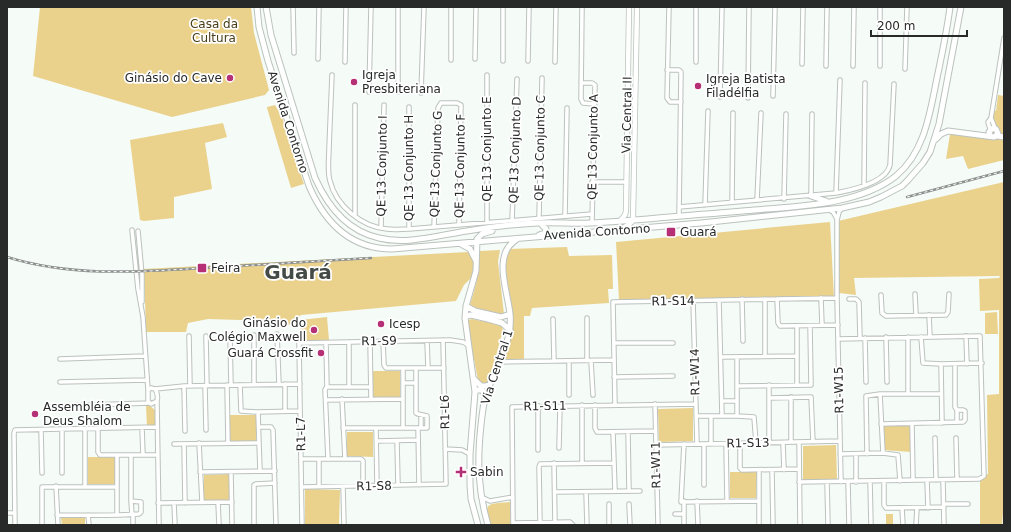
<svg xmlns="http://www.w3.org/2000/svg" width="1011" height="532" font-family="'DejaVu Sans',sans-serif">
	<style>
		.green { fill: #ead28d }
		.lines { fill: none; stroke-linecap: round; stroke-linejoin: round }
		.minor-casing { stroke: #bbc2bd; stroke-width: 5.5 }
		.tertiary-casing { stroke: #bbc2bd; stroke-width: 6 }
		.secondary-casing { stroke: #bbc2bd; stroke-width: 7 }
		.minor { stroke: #fff; stroke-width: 3.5 }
		.tertiary { stroke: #fff; stroke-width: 4.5 }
		.secondary { stroke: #fff; stroke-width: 5 }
		.rail-casing { stroke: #8c908e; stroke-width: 2.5 }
		.rail { stroke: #fff; stroke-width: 1; stroke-dasharray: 3; stroke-linecap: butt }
		.poi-dot { fill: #b53075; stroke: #fff; stroke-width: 1.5 }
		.labels { text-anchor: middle; stroke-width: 3.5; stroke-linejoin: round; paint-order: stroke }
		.park-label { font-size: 12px; fill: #493d18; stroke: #fff }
		.poi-label { font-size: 12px; fill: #282a29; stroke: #fff; text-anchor: start }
		.street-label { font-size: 12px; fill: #282a29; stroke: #fff }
		.town-label { font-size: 20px; font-weight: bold; fill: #444a46; stroke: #fff }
	</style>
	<rect width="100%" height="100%" fill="#f5fbf7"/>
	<!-- green -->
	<path class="green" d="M40 7H251L254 33 269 90 265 95 172 117 33 76Z
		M998 95 1004 96V160L968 169 963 156 946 159 950 134 986 138 991 110 996 111Z
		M275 105 282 117 304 184 291 188 267 108V107Z
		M223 123 227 137 205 143 212 189 174 197V218L144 221 140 220 130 140Z
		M1004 182V500L1002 525H980V478L988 474 987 395 999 394V310L980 311 979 279 999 278 1000 276 854 278 856 295 839 293 838 221Z
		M830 222 834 297 619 300 616 242Z
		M567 247 569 256 612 255 613 289H608L609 303 532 308 530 316H524V359H501L511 340 512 307 504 264 509 249Z
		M500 250 498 262 504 314 502 315 472 309 470 305C476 285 480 272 479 251Z
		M468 252 474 262 472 277 464 285 456 301 301 315 297 318 296 324 281 325 275 321 208 319 188 323 186 332H146L144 269Z
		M997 312 998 334H985V313Z
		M327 317 329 340 301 341 300 320Z
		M472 319 501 325 503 330 496 356 487 384 484 385 478 380 467 324 468 320Z
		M373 371H400V397H373Z
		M146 406H150L156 411V427H147Z
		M693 408V441L659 442 658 409Z
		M229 415H256V441H229Z
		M883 424H912L911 452 883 450Z
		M347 432H373V457L347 456Z
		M836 445 837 479 803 480V446Z
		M88 457H115V484H88Z
		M730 472H757L756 498H730Z
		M230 474V500L203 501 204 475Z
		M305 489 340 490 339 525H305Z
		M510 502 511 525H489C483 501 489 504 510 502Z
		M886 514H893V525H886Z
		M61 518H85V525H62Z"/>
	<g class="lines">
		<defs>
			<path id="minor" d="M293 7 294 53
				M582 7 581 99 583 103 594 104
				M669 7 667 98 670 102H681
				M318 59 319 7
				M475 59 476 7
				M451 60V7
				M503 61V7
				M528 61 529 7
				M345 62 346 7
				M555 62 556 7
				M696 62V7
				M802 64 803 7
				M826 66 827 7
				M853 66 854 7
				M880 66V7
				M905 69 907 7
				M667 70H679L681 72 679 216
				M332 75C331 99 330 124 329 148 329 159 327 171 330 181 336 206 362 227 387 229 394 230 402 229 409 229L592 214
				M581 83H592L595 85 592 223
				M369 92 371 7
				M398 92V7
				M421 93 424 7
				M773 96 775 7
				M720 97 722 7
				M748 98 749 7
				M409 107V229
				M991 118 995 128
				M990 129 988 122 991 118 1004 38
				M592 182H626
				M864 185 865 83
				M836 193 840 80
				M811 196 812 114
				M784 199 786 114
				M757 200 761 113
				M732 202 733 113
				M705 205 708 111
				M679 207 836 193C852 190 886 183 890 165L894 84
				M829 210 833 212 837 219
				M355 216V105
				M565 216 567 108
				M539 218 542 78
				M512 221 517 79
				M487 223V75
				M434 227 438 108 441 103H457L461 105 459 225
				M381 228 384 105
				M132 230 138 289 143 317 148 390
				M138 231 142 275V302
				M915 294 916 315
				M881 295 882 313 886 316 946 315 948 312 949 294
				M821 298 822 325
				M742 299 743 341
				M765 299V356
				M777 299 778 323 780 326 838 325
				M849 299H856L859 302 860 338
				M693 300 697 444
				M719 300 722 416
				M929 315 930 337
				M587 318V361
				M553 319 554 361
				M797 326V385
				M277 334 279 384
				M230 335 231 385
				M254 335V385
				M189 336 190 386
				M206 336 207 386
				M966 336 967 364
				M886 337 887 382
				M921 337 923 363 941 364
				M865 338 866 382
				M383 341 384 365 386 368H444
				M427 341 428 368
				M349 342V387
				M370 342 371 399
				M326 343 327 387 326 388 325 390 328 459
				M614 343H673
				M721 357 797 356
				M737 357V416
				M60 359 145 356
				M569 361V395
				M591 361 593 395
				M499 362 614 360
				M955 364V407L957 410V422
				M403 368V428
				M614 377 673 376
				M60 382 146 380
				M403 383H416
				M285 384V411
				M227 385 228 443
				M240 385 241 411 258 412
				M769 385V443
				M184 386 185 431
				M205 386 206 430
				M737 386 811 385 810 326
				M327 387H371
				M151 388 155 389C157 392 158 397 157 401L151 404 148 401V390Z
				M155 389 184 386 300 384
				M908 394V337
				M769 398 811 397 813 442
				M342 399 345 459
				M326 400 403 399
				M157 401 159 525
				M722 401H737
				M655 404 658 525
				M582 405V463
				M595 405V428L597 432 655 431
				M615 405 613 302 837 298
				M61 406 149 403
				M538 406V450
				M421 415V428
				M696 416H737L754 417 756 443
				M711 416V444
				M942 423 941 364 982 363
				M881 424 963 422 965 420V411L963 410H957
				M912 424 913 480
				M259 427H271L273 430 276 525
				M98 428V452L100 455H157
				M142 428 143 455
				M343 428H427V416L418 414 416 413V368
				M376 428 377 486
				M418 428 419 485
				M85 429V486
				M41 430 42 473
				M62 430V473
				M613 432 615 491
				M628 432 629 491
				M935 438 936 480
				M956 438 957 479
				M377 441 418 440
				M397 441 398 485
				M791 442V397
				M799 442 800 525
				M199 443 202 502
				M259 443 260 471
				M740 443V468L742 470 799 469
				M783 443 784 470
				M174 444 259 443 258 412 300 411
				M184 444 185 503
				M684 444 681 502 759 501
				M704 444V485
				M726 444 727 501
				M655 445 840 441
				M559 448 560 406
				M445 449 462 450 470 454
				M883 453 880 394H941
				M840 454 883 453 898 455 900 481
				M856 454V482
				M867 454 866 396 880 394
				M117 456V515
				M131 456V501
				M301 459H361L363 461V486
				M319 459V487
				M554 463 555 522
				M759 470V525
				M772 470 773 525
				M200 472 275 471
				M231 472 232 525
				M927 480 928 508
				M943 480 944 525
				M870 481 871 525
				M884 481V505L886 508 944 507
				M799 482 979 479 984 476 980 336 838 339
				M827 482 828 525
				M841 482 837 298V220L839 212 842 208
				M848 482 849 525
				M56 486 58 525
				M302 487 446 484 443 340
				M343 487 344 525
				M555 492 640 491
				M586 492 587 525
				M481 497 490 501 513 497
				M684 501V525
				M697 501 698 525
				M218 502 219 525
				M158 503 232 502
				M174 503 175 525
				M609 504V525
				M629 504 630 525
				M944 504H968
				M902 508 903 525
				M7 513H15
				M675 514H684
				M57 515C85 515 112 516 139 514L141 512V502L131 501 132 515
				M88 515 89 525
				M133 515V525
				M540 522 539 467 540 464 614 463
				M513 523 570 522 573 525
				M15 525 14 433 15 430 157 427
				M42 525V487H117
				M254 525V485L256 484 275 483
				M302 525 299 343 450 340 463 342 468 345
				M513 525 512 407 696 404
				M916 525 917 508"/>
			<path id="tertiary" d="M633 220 637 7
				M620 221 625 215 626 211 629 7"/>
			<path id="secondary" d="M257 7 259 27 268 61 309 186C325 223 350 249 392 249L701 223 842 208 869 202 881 197 902 186 908 180 923 163 930 152 939 124 961 7
				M266 7 271 35 315 178C328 207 347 231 379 238 407 245 439 235 467 231 490 227 515 224 538 223 556 222 573 224 590 223 613 222 636 220 658 218 690 215 722 213 754 210 800 206 859 205 896 176 925 152 930 112 937 78 942 54 947 31 950 7
				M997 136 1004 137
				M936 139 941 134 948 131 994 137 998 134 996 129 993 128 989 132 990 135
				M811 196 826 201
				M620 230 628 225 633 220
				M539 235 545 233 546 229 541 224
				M461 244 470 249 476 261
				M466 306 475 311 501 317 510 314
				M465 318 467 316 471 315 488 319 502 323 510 330
				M474 379 481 386H486L490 384
				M475 392 477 390H482L486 396
				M478 525 471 499 470 485V454L475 392 465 318 466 306 476 271 477 239 482 234 492 231
				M488 525C478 491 477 461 481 425 482 415 483 405 486 395 494 369 513 343 510 314 508 292 492 255 516 240"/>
		</defs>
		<!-- minor casing -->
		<use href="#minor" class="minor-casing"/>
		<!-- tertiary casing -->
		<use href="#tertiary" class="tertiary-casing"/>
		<!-- secondary casing -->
		<use href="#secondary" class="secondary-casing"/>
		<!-- minor -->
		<use href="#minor" class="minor"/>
		<!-- tertiary -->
		<use href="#tertiary" class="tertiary"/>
		<!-- secondary -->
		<use href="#secondary" class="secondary"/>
		<defs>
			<path id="rail" d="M907 197 1004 171
				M7 257C71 277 137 272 203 268 259 265 315 261 371 258"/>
		</defs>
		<!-- rail casing -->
		<use href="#rail" class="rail-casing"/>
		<!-- rail -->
		<use href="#rail" class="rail"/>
	</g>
	<!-- markers -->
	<g class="poi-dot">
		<circle cx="230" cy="78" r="4"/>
		<circle cx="354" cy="82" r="4"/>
		<circle cx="698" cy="86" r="4"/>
		<rect x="666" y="227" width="10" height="10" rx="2"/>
		<rect x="197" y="263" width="10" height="10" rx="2"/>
		<circle cx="381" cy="324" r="4"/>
		<circle cx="314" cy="330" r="4"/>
		<circle cx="321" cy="353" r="4"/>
		<circle cx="35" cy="414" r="4"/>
		<path d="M459 466h4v4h4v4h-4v4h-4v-4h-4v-4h4z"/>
	</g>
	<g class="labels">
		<!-- park labels -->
		<g class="park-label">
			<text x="214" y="28">Casa da<tspan x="214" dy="14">Cultura</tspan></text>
		</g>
		<!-- poi labels -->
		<g class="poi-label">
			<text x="362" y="79">Igreja<tspan x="362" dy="14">Presbiteriana</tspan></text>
			<text x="222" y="82" text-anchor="end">Ginásio do Cave</text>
			<text x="706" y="83">Igreja Batista<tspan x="706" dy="14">Filadélfia</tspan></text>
			<text x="680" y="236">Guará</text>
			<text x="211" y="272">Feira</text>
			<text x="306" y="327" text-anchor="end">Ginásio do<tspan x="306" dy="14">Colégio Maxwell</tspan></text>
			<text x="389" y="328">Icesp</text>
			<text x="313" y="357" text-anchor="end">Guará Crossfit</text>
			<text x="43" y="411">Assembléia de<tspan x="43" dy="14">Deus Shalom</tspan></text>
			<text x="470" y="476">Sabin</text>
		</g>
		<!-- street labels -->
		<g class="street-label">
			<text transform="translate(627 115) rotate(-89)" y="4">Via Central II</text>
			<text transform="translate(288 122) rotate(72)" y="4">Avenida Contorno</text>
			<text transform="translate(593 147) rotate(-89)" y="4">QE 13 Conjunto A</text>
			<text transform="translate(540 148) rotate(-89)" y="4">QE 13 Conjunto C</text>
			<text transform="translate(487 149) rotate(-90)" y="4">QE 13 Conjunto E</text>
			<text transform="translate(515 150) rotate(-88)" y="4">QE 13 Conjunto D</text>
			<text transform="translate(436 164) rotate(-88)" y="4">QE 13 Conjunto G</text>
			<text transform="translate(382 166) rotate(-89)" y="4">QE 13 Conjunto I</text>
			<text transform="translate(460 166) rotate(-89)" y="4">QE 13 Conjunto F</text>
			<text transform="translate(409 168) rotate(-90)" y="4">QE 13 Conjunto H</text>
			<text transform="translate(597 232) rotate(-4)" y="4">Avenida Contorno</text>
			<text transform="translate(673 301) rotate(-1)" y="4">R1-S14</text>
			<text transform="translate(379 341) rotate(-1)" y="4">R1-S9</text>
			<text transform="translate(497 367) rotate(-72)" y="4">Via Central 1</text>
			<text transform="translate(695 372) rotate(-91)" y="4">R1-W14</text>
			<text transform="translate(839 390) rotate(-91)" y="4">R1-W15</text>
			<text transform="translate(545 406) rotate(-1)" y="4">R1-S11</text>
			<text transform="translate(445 412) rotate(-91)" y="4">R1-L6</text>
			<text transform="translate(301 434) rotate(-91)" y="4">R1-L7</text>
			<text transform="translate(748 443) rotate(-1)" y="4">R1-S13</text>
			<text transform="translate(656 465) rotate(-91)" y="4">R1-W11</text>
			<text transform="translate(374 486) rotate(-1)" y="4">R1-S8</text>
		</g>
		<!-- town labels -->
		<g class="town-label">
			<text x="298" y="279">Guará</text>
		</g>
	</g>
	<!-- border -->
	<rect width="1011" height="532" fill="none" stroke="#282a29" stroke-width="16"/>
	<!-- scale -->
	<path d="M871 30v6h96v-6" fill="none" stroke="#282a29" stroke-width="2"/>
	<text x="877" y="30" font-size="12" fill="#282a29" stroke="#ffffff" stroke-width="3" paint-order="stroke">200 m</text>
</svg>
